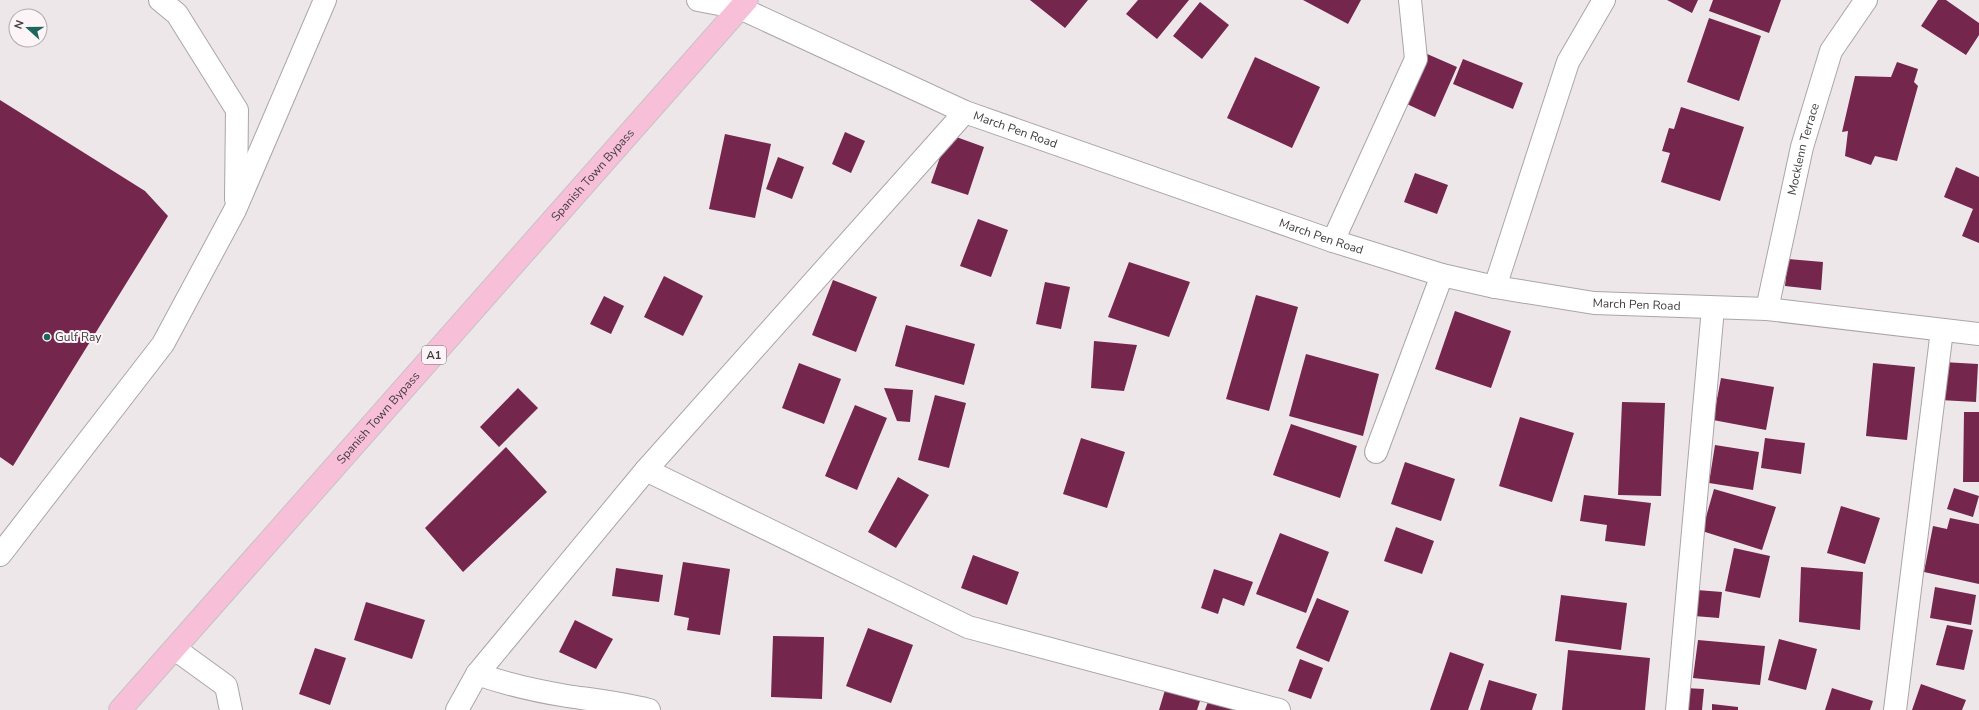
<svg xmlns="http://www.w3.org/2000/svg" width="1979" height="710" font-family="'Nunito Sans',sans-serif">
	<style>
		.building { fill: #74264d }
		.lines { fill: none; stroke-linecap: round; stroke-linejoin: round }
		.minor-casing { stroke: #aca5a8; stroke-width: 24 }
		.major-casing { stroke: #c5c4c5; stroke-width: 24 }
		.minor { stroke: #fff; stroke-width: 22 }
		.major { stroke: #f8bfd8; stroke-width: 22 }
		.poi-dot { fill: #1c665d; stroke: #fcf4f7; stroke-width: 1.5 }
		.labels { text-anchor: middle; stroke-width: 4; stroke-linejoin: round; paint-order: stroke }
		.shield { fill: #fcf4f7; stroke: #787375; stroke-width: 1 }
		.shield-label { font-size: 11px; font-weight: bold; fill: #3f3c3d }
		.street-label { font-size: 12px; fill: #3f3c3d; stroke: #fcf4f7 }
		.poi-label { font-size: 12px; fill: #3f3c3d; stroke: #fcf4f7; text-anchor: start }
	</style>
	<rect width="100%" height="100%" fill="#eee7ea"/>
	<!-- building -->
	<path class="building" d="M1030 0H1088L1065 28Z
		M1138 0H1189L1157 39 1126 14Z
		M1303 0H1361L1348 24Z
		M1667 0H1698L1692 13Z
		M1713 0H1781L1769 33 1709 11Z
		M1938 0H1946L1979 23V35L1966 55 1921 26Z
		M1200 2 1229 25 1202 59 1173 36Z
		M1709 18 1761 36 1739 101 1687 82Z
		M1418 50 1457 67 1435 117 1396 99Z
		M1255 57 1320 87 1292 148 1227 118Z
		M1463 59 1523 83 1513 109 1453 84Z
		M1897 62 1918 69 1914 82 1918 86 1897 161 1875 156 1871 165 1845 156 1848 131 1842 132 1855 76 1891 77Z
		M0 100 145 191 168 216 13 466 0 457Z
		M1681 107 1744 127 1720 201 1661 182 1670 153 1662 151 1669 128 1674 129Z
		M845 132 865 141 851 173 832 164Z
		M725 134 771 144 755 218 709 209Z
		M948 134 984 147 968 195 931 183Z
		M778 157 804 167 792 199 766 189Z
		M1956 167 1979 177V243L1962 236 1973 209 1944 197Z
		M1415 173 1448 185 1437 214 1404 202Z
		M978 219 1008 230 991 277 960 266Z
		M1788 259 1823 262 1821 290 1785 286Z
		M1129 262 1190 282 1169 337 1108 317Z
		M664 276 703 296 683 336 644 317Z
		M833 280 877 297 856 352 812 335Z
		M1045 282 1070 287 1061 329 1036 324Z
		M1256 295 1298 307 1269 411 1226 399Z
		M604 296 624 306 611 334 590 324Z
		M1455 311 1511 331 1491 388 1435 369Z
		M906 325 975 344 964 385 895 366Z
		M1094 341 1137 345 1124 391 1091 388Z
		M1306 354 1379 374 1363 436 1289 416Z
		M1943 362 1978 364 1976 402 1940 400Z
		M799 363 841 379 824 424 782 408Z
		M1873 363 1915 367 1907 440 1866 436Z
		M1721 378 1774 387 1766 430 1713 420Z
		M518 388 538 408 499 447 480 427Z
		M884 388 913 390 910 422 897 421Z
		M935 395 966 403 949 468 918 460Z
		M1622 402 1665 403 1661 496 1618 495Z
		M855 405 887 418 857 490 825 476Z
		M1964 412H1979V482H1963Z
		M1520 417 1574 433 1552 502 1499 486Z
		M1291 424 1357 446 1340 498 1273 475Z
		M1081 438 1125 452 1107 508 1063 494Z
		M1765 438 1805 443 1801 474 1761 468Z
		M1715 445 1759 452 1753 490 1709 483Z
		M506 447 547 492 463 572 425 528Z
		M1405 462 1455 479 1441 521 1391 504Z
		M898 477 929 495 896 548 868 532Z
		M1954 488 1979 496 1973 517 1947 509Z
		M1714 489 1776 507 1762 550 1702 531Z
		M1584 495 1651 503 1645 546 1605 541 1607 525 1580 521Z
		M1841 506 1880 518 1865 564 1827 553Z
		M1950 518 1979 524V584L1924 572 1933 526 1947 529Z
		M1396 527 1434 541 1422 574 1384 561Z
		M1280 533 1329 552 1306 613 1256 594Z
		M1734 548 1770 556 1760 598 1725 591Z
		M973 555 1019 572 1007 605 961 588Z
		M683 562 730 569 720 635 687 630 689 618 674 615Z
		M1801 567 1863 572 1860 630 1799 622Z
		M616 568 663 575 659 602 612 596Z
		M1214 569 1253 582 1244 606 1223 598 1218 614 1201 608Z
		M1935 587 1976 595 1971 625 1930 618Z
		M1697 590 1722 592 1719 618 1694 616Z
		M1561 595 1627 603 1621 650 1555 641Z
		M1317 598 1349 611 1329 662 1296 648Z
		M366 602 425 620 412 659 354 640Z
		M575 620 613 639 596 669 559 652Z
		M1947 625 1973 630 1964 670 1936 665Z
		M868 628 913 645 891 703 846 686Z
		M773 636 824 637 822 699 771 697Z
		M1779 639 1817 649 1806 690 1768 680Z
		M1698 640 1765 646 1760 685 1693 678Z
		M315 648 346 658 330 705 299 694Z
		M1568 650 1650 658 1645 710H1562Z
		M1450 652 1484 664 1468 710H1430Z
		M1300 659 1323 668 1311 699 1288 691Z
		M1489 680 1537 694 1532 710H1480Z
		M1921 684 1966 700 1962 710H1912Z
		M1685 688 1704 689 1702 710H1684Z
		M1832 688 1873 701 1870 710H1825Z
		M1165 690 1200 701 1197 710H1159Z
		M1209 699 1240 710H1205Z
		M1712 704 1738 707V710H1712Z"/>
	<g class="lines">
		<defs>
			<g id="minor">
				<path d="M160 0 177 14 237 110 236 199"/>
				<path id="s1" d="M698 0 740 8 965 112 1333 241 1442 275 1495 287 1594 303 1767 309 1979 334"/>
				<path d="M1333 241 1416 59 1410 0"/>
				<path d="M1495 287 1568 62 1604 0"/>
				<path id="s2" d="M1767 309 1802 147 1831 51 1866 0"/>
				<path d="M1376 452 1442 275"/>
				<path d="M646 470 968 627 1279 710"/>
				<path d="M0 555 163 344 235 210 325 0"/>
				<path d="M175 649 226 686 231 710"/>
				<path d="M477 674C506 684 536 691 567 696 594 700 622 703 649 710"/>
				<path d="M457 710 477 674 646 470 965 112"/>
				<path d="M1677 710 1713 308"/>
				<path d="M1895 710 1942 330"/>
			</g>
			<g id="major">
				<path id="s3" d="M120 710 747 0"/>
			</g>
		</defs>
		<!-- minor casing -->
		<use href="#minor" class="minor-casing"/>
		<!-- major casing -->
		<use href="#major" class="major-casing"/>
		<!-- minor -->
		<use href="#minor" class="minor"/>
		<!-- major -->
		<use href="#major" class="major"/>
	</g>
	<!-- markers -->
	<circle class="poi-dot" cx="47" cy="337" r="4"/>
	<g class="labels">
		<!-- shield labels -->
		<rect class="shield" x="422" y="346" width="24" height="18" rx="3"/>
		<g class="shield-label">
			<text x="434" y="359">A1</text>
		</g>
		<!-- street labels -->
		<g class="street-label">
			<text dy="4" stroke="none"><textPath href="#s1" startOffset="344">March Pen Road</textPath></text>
			<text dy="4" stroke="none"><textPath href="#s2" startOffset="164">Mocklenn Terrace</textPath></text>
			<text dy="4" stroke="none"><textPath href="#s3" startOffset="714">Spanish Town Bypass</textPath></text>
			<text dy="4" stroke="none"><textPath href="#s1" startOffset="668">March Pen Road</textPath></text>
			<text dy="4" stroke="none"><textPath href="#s1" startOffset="992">March Pen Road</textPath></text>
			<text dy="4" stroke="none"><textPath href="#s3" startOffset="390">Spanish Town Bypass</textPath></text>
		</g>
		<!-- poi labels -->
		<g class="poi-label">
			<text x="55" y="341">Gulf Ray</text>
		</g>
	</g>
	<!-- north arrow -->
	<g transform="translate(28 28) rotate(291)"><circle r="19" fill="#fcf4f7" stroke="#b0aaad"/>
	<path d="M0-3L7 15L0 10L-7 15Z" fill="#1c665d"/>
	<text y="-6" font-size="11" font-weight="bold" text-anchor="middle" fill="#3f3c3d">N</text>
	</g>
</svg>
